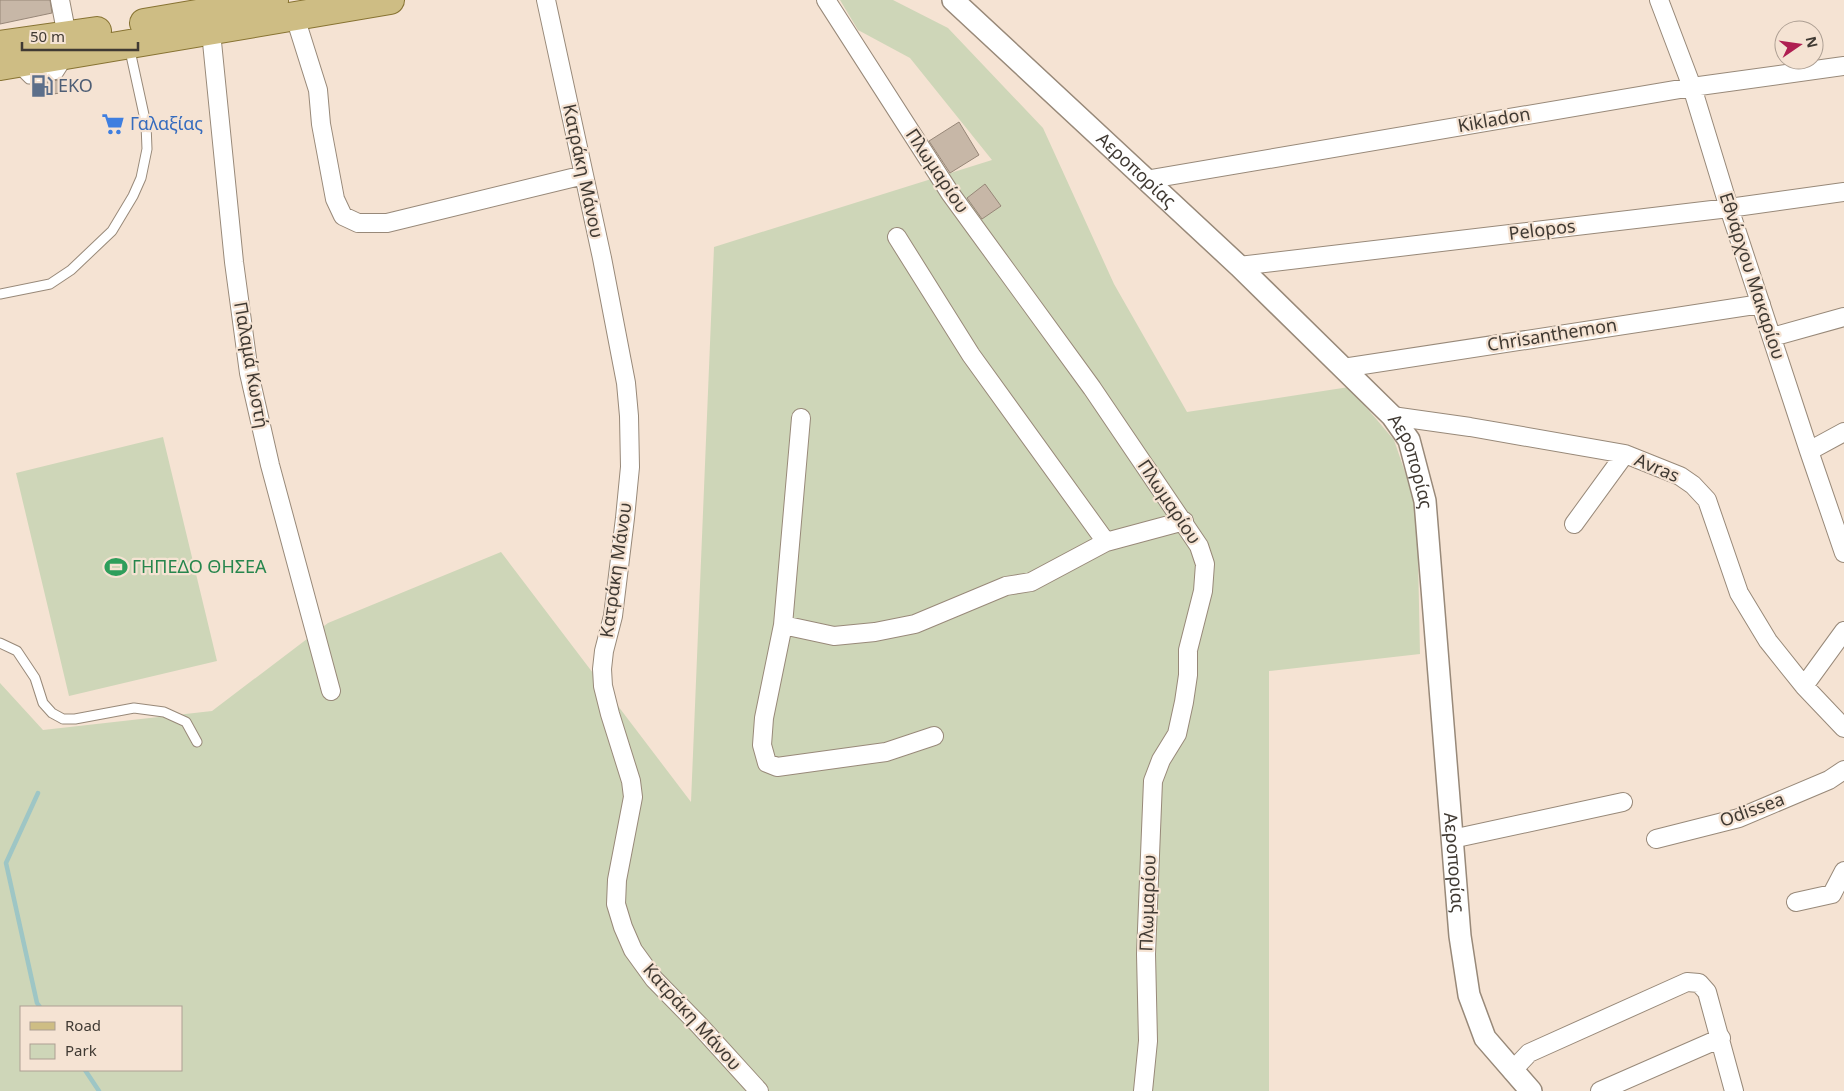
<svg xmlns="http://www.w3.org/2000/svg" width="1844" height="1091" font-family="'Noto Sans',sans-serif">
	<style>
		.green { fill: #ced6b8; fill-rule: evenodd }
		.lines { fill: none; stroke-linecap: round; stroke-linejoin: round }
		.stream { stroke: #9ec6c5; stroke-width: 4.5 }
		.building { fill: #c7b7a7; stroke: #978778 }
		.service-casing { stroke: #988979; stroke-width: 11 }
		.minor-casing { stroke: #988979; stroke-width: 20 }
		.tertiary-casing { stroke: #988979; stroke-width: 24 }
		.primary-casing { stroke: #877332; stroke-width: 30 }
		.service { stroke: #fff; stroke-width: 9 }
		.minor { stroke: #fff; stroke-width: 18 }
		.tertiary { stroke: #fff; stroke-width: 21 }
		.primary { stroke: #cebd84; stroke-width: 28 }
		.labels { text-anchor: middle; stroke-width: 4.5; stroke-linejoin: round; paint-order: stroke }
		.service-label { font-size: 18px; fill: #4e5e75; stroke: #f5e3d3; text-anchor: start }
		.street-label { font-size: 18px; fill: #403a33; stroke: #f5e3d3 }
		.shop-label { font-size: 18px; fill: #366cbe; stroke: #f5e3d3; text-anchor: start }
		.leisure-label { font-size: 18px; fill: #27864d; stroke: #f5e3d3; text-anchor: start }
	</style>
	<rect width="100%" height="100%" fill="#f5e3d3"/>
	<!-- green -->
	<path class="green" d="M840 0H893L948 28 1043 128 1114 284 1187 412 1349 387 1394 440 1417 507 1420 654 1269 671V1091H0V683L43 730 212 711 328 623 501 552 691 802 714 247 992 160 910 58 858 30ZM21 1007H181V1070H21Z
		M163 437 217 661 69 696 16 473Z"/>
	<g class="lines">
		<!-- stream -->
		<path class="stream" d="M38 793 6 863 37 1003 40 1007
			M85 1070 99 1091"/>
	</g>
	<!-- building -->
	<path class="building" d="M0 0H50L52 13 0 24Z
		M58 80 60 93 33 97 31 85Z
		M959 122 979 155 950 173 929 141Z
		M985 184 1001 206 982 219 967 198Z"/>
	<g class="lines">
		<defs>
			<path id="service" d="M18 68 29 79 58 74 67 60
				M0 294 50 284 71 270 112 231 133 196 141 178 147 149 146 124 129 46
				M0 643 17 651 35 678 43 703 52 713 63 719H75L134 708 164 712 186 722 197 742"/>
			<path id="minor" d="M60 0 67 36
				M546 0 602 258 626 383 629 416 630 467 625 518 613 616 604 651 602 669 603 686 610 714 631 781 633 797 617 880 616 904 623 927 633 950 654 979 699 1025 759 1091
				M826 0 950 193 1092 388 1199 546 1205 564 1203 591 1188 650V675L1184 702 1177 734 1161 760 1153 781 1146 954 1148 1041 1143 1091
				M1659 0 1692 87 1729 208 1809 451 1844 553
				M295 17 318 90 321 124 335 199 343 216 358 223H387L584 175
				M211 32 234 262 249 373 270 465 331 691
				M1145 180 1692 87 1844 66
				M897 237 971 355 1106 542
				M1239 266 1729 208 1844 192
				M1772 337 1844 317
				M1343 368 1761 304
				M1392 416 1470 427 1625 454 1680 476 1693 485 1707 500 1739 593 1768 641 1804 686 1844 728
				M801 418 783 625 764 718 762 745 767 763 777 767 886 752 934 736
				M1809 451 1844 432
				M1574 524 1625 454
				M783 625 834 636 875 632 915 624 1006 586 1031 582 1106 542 1184 521
				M1804 686 1844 631
				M1452 839 1623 802
				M1656 839 1739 818 1829 780 1844 770
				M1796 902 1832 894 1844 871
				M1512 1071 1529 1053 1687 982 1699 983 1707 992 1734 1091
				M1600 1091 1721 1038"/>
			<g id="tertiary">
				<path id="s1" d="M953 0 1239 266 1392 416 1409 440 1425 501 1460 936 1469 995 1485 1038 1531 1091"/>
			</g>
			<path id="primary" d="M144 23 274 1
				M0 45 97 31
				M0 66 390 0"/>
		</defs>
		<!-- service casing -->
		<use href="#service" class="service-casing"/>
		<!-- minor casing -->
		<use href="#minor" class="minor-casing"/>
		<!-- tertiary casing -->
		<use href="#tertiary" class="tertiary-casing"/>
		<!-- primary casing -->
		<use href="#primary" class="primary-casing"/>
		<!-- service -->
		<use href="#service" class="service"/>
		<!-- minor -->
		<use href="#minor" class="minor"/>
		<!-- tertiary -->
		<use href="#tertiary" class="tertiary"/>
		<!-- primary -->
		<use href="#primary" class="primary"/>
	</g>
	<!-- icons -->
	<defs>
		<symbol id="fuel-bare" viewBox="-9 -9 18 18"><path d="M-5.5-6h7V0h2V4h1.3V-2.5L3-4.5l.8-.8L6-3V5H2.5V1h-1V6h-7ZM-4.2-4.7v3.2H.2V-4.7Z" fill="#5c6f8a" stroke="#f5e3d3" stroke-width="2.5" paint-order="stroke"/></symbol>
		<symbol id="supermarket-bare" viewBox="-9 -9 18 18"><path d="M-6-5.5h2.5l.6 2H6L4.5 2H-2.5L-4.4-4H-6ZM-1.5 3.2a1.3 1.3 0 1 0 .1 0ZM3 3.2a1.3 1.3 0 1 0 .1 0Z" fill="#3f7fe0" stroke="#f5e3d3" stroke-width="2.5" paint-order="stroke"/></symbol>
		<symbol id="stadium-bare" viewBox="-9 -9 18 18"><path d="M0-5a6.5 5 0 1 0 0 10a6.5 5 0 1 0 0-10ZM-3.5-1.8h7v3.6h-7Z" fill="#2e9e5b" stroke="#f5e3d3" stroke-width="2.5" paint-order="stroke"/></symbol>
	</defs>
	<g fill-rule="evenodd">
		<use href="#fuel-bare" x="26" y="70" width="32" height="32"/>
		<use href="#supermarket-bare" x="97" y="108" width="32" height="32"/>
		<use href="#stadium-bare" x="100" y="551" width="32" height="32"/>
	</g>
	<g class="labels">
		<!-- service labels -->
		<g class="service-label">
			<text x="58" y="92">EKO</text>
		</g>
		<!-- street labels -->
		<g class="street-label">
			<text transform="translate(1494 120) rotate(-10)" y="6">Kikladon</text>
			<text transform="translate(583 171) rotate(78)" y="6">Κατράκη Μάνου</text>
			<text transform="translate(937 171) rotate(56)" y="6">Πλωμαρίου</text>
			<text dy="6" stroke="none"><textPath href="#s1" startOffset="250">Αεροπορίας</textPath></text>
			<text transform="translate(1542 230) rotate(-7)" y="6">Pelopos</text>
			<text transform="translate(1752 276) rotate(72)" y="6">Εθνάρχου Μακαρίου</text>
			<text transform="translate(1552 335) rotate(-9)" y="6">Chrisanthemon</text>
			<text transform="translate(251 365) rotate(80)" y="6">Παλαμά Κωστή</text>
			<text dy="6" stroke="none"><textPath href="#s1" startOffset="655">Αεροπορίας</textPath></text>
			<text transform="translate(1657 468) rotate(23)" y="6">Avras</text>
			<text transform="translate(1169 502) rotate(56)" y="6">Πλωμαρίου</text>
			<text transform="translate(616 570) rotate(-82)" y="6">Κατράκη Μάνου</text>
			<text transform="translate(1752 810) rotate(-20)" y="6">Odissea</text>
			<text dy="6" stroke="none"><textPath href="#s1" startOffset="1060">Αεροπορίας</textPath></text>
			<text transform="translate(1148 903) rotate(-88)" y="6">Πλωμαρίου</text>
			<text transform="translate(692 1017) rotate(48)" y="6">Κατράκη Μάνου</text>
		</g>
		<!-- shop labels -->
		<g class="shop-label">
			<text x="130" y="130">Γαλαξίας</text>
		</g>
		<!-- leisure labels -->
		<g class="leisure-label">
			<text x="132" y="573">ΓΗΠΕΔΟ ΘΗΣΕΑ</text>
		</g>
	</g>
	<!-- legend -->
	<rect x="20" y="1006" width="162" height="65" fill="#f5e3d3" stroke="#ad9f93"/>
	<rect x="30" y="1022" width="25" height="8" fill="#cebd84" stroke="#ad9f93"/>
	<text x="65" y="1031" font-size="15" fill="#403a33">Road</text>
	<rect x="30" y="1044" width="25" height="15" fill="#ced6b8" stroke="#ad9f93"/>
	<text x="65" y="1056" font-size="15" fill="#403a33">Park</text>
	<!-- north arrow -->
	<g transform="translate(1799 45) rotate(77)"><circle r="24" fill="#f5e3d3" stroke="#ad9f93"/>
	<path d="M0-4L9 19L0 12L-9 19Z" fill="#af1e51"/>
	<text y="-8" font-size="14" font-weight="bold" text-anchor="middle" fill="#403a33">N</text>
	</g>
	<!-- scale -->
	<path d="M22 42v8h116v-8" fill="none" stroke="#403a33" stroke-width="2.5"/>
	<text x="30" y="42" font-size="15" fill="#403a33" stroke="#f5e3d3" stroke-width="4" paint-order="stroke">50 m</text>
</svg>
